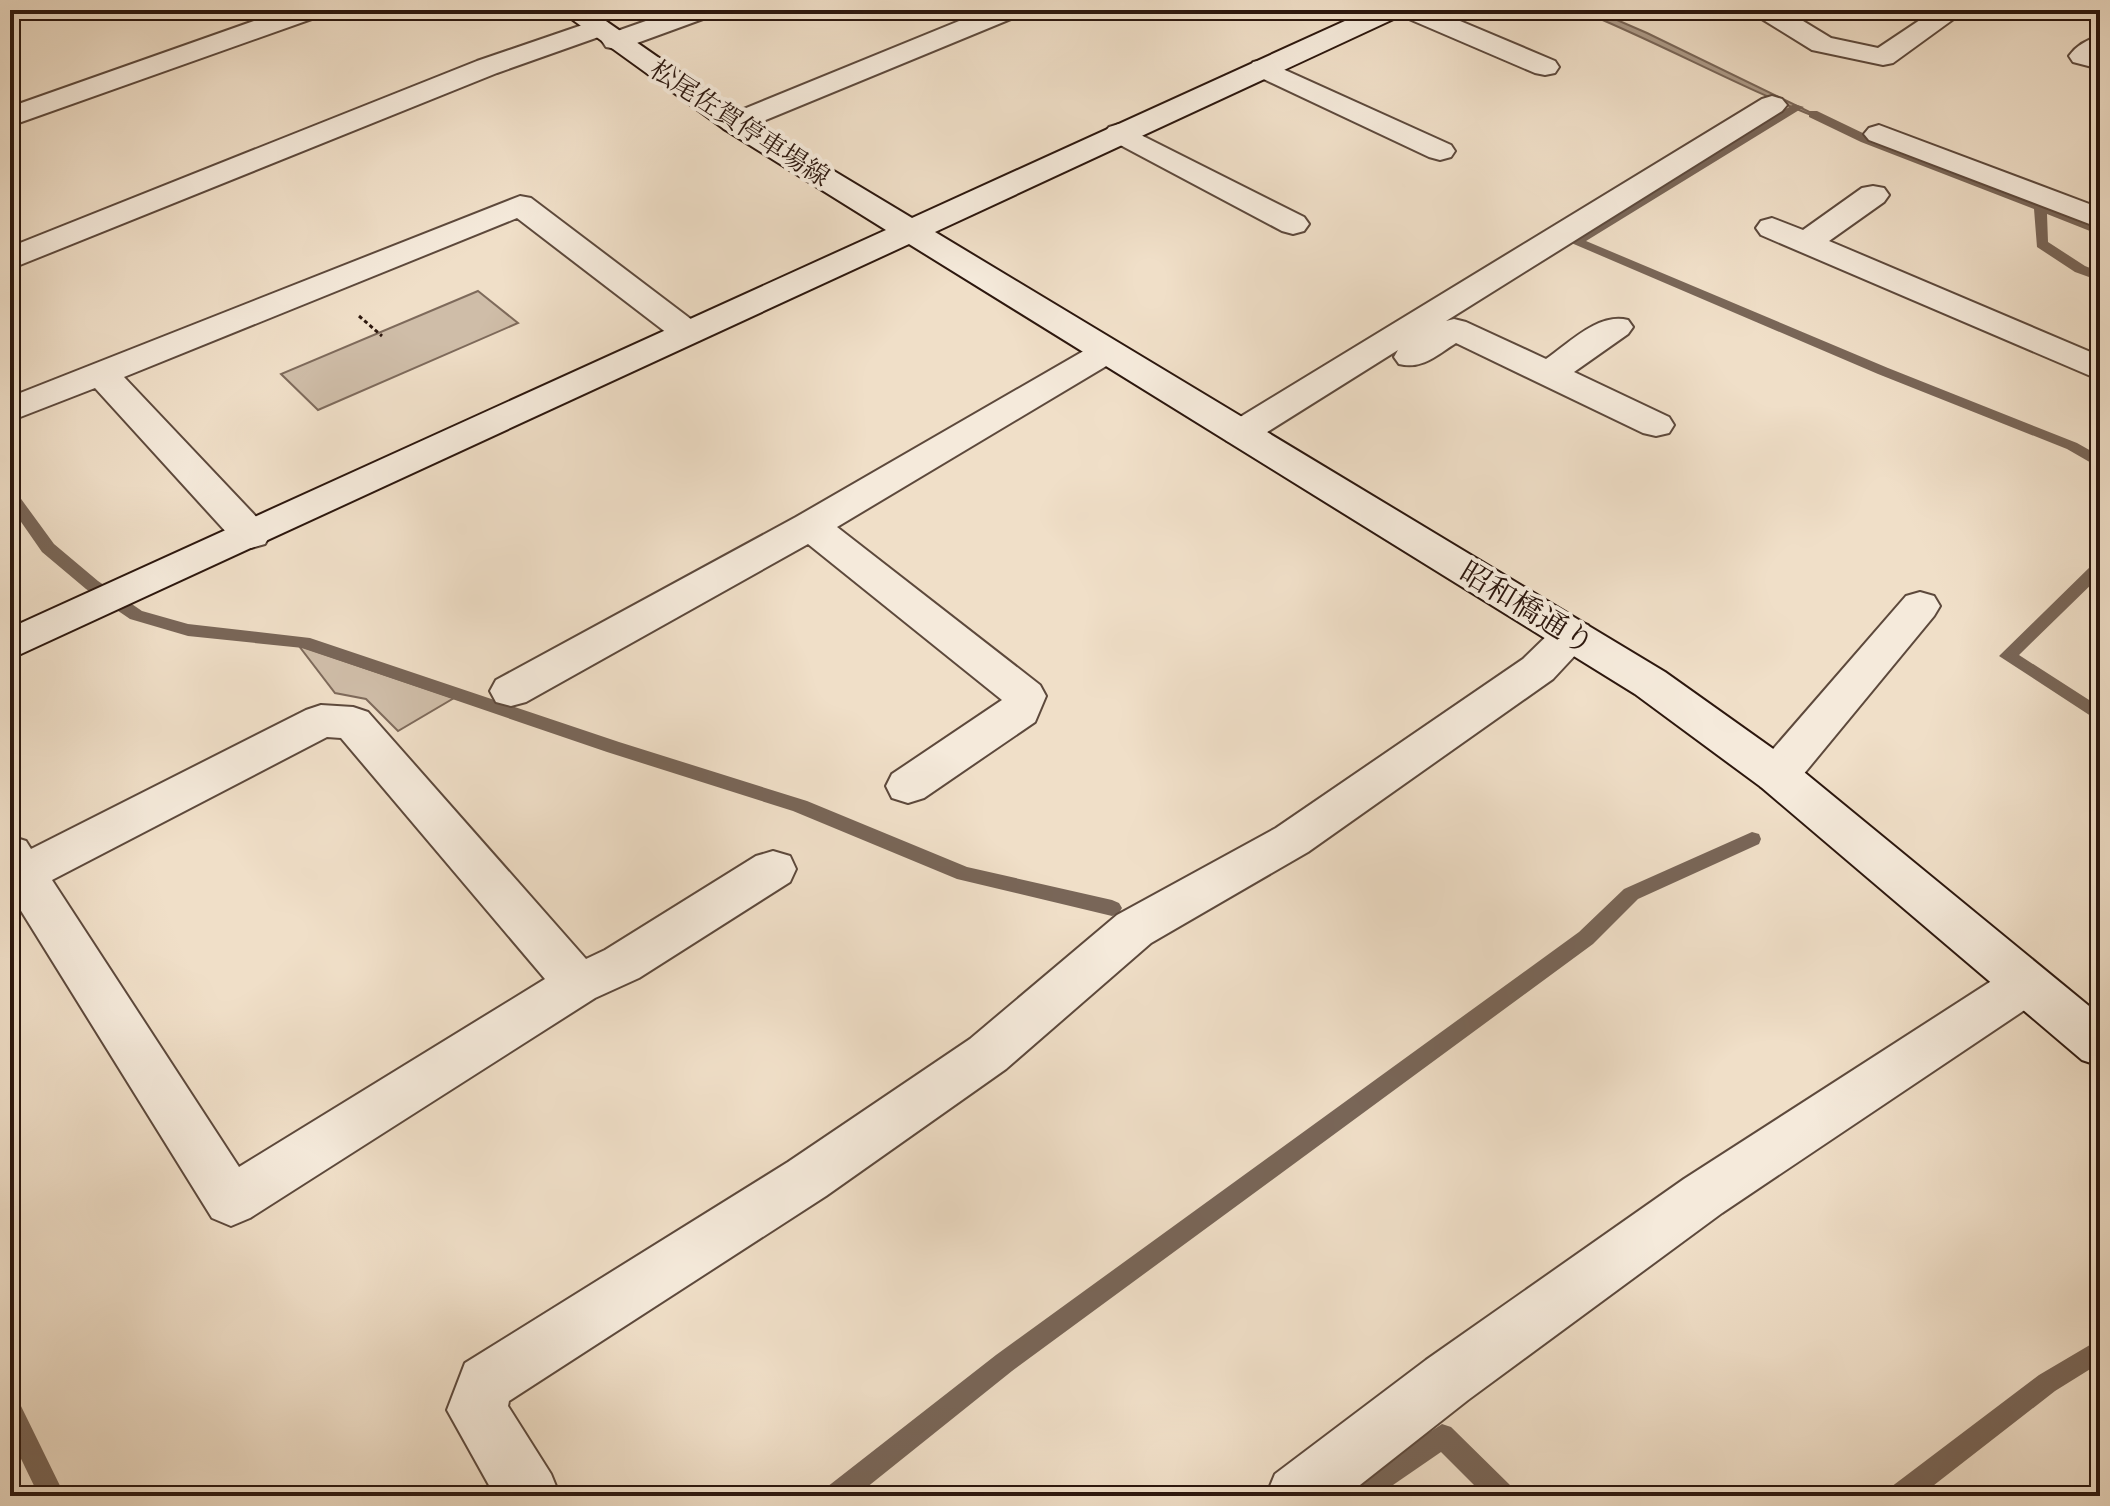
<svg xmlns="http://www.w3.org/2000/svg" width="2110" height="1506" font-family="'Gentium Book Plus','Noto Serif JP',serif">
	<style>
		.green { fill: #cfbda8; stroke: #7e6a5b; stroke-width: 2 }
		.water { fill: #ad9b89; stroke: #796658; stroke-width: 2 }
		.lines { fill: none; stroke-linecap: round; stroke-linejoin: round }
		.stream { fill: #796658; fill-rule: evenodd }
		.street-casing { stroke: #5d493c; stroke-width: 4 }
		.secondary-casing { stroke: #2c170e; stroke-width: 4 }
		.path { stroke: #2c170e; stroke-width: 3; stroke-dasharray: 4 3; stroke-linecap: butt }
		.street { fill: #f5eadb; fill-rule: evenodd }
		.secondary { fill: #f5eadb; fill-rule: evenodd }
		.labels { text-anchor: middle; stroke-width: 8; stroke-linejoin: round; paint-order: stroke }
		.far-street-label { font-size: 26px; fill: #2c170e; stroke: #f5eadb }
		.street-label { font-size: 30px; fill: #2c170e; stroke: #f5eadb }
	</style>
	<rect width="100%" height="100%" fill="#f0dfc8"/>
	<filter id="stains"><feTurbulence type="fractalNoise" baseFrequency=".0025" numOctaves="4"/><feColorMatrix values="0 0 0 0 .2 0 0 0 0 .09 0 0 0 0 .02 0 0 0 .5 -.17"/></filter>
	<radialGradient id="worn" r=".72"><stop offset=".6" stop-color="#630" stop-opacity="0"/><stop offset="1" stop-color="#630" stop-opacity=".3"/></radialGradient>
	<!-- green -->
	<path class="green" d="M478 291 518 323 318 410 281 374Z
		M299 646 454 698 398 731 366 699 335 693Z"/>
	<!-- water -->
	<path class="water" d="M1579 10H1594L1647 33 1832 123C1746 91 1665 45 1579 10Z"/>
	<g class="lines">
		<!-- stream -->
		<path class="stream" d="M1794 104 1804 107 1586 241 1888 368 2077 443 2100 456V468L2067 449 1878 374 1569 242Z
			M1809 111H1817L1869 136 2100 226V235L2047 214 2048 242 2085 266 2100 272V281L2075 272 2037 247 2034 209 1861 142 1809 117Z
			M10 490 16 492 54 544 98 581 142 611 188 624 310 638 619 742 807 801 967 867 1112 900 1119 903 1122 908 1119 913 1112 916 957 879 793 811 607 752 303 648 188 636 130 619 86 589 42 552 10 506Z
			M2100 562V576L2019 655 2100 707V722L1999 656 2094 563Z
			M1752 832 1759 834 1761 839 1759 844 1638 899 1593 944 1012 1371 856 1496H823L827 1487 996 1355 1579 932 1624 889Z
			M2100 1339V1363L2055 1391 1920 1496H1887L1891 1487 2039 1375Z
			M10 1398 19 1402 65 1496H39L10 1436Z
			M1442 1424 1451 1427 1512 1487 1516 1496H1485L1441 1452 1377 1496H1343L1347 1487Z"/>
		<defs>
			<path id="street" d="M285 10H324L320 16 10 126V107Z
				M677 10H715L711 16 626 47 616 49 606 47 602 41 606 35Z
				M986 10H1022L1018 16 744 129 734 132 724 129 719 123 724 117Z
				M1398 10H1434L1555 61 1559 67 1555 73 1545 75 1535 73 1402 16Z
				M1753 10H1785L1831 38 1878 48 1935 10H1966L1893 63 1883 65 1812 50 1757 16Z
				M597 20 607 22 611 28 607 34 497 73 10 269V247L477 61Z
				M2100 36V69L2073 62 2069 56C2076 46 2088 39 2100 36Z
				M1263 60 1451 145 1455 151 1451 157 1440 160 1429 157 1253 74 1249 68 1253 62Z
				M1772 96 1782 99 1787 105 1782 111 1446 321 1454 319 1466 322 1546 359C1569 343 1599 312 1628 320L1633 327 1628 334 1574 372 1669 417 1674 425 1669 433 1656 436 1643 433 1456 343C1437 355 1422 370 1399 364L1394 357 1398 350 1253 441 1240 444 1227 441 1222 433 1227 425 1762 99Z
				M1119 124 1304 217 1309 224 1304 231 1293 234 1282 231 1109 139 1104 133 1109 127Z
				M1879 125 2100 208V228L1869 140 1864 134 1869 128Z
				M1873 186 1884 188 1889 195 1884 202 1829 241 2100 356V380L1761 235 1756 228 1761 221 1772 218 1803 230 1862 188Z
				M520 196 531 198 700 326 705 333 700 340 688 343 676 340 517 218 124 377 265 526 270 535 265 544 251 548 237 544 95 388 10 421V397Z
				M1106 342 1118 345 1123 352 1118 359 837 527 1040 685 1046 696 1035 722 924 798 908 803 892 798 886 786 892 774 1002 700 808 544 526 702 511 706 496 702 490 691 496 680 796 517 1094 345Z
				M1920 592 1934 596 1940 606 1934 616 1793 787 1777 791 1761 787 1755 775 1761 763 1906 596Z
				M1573 621 1588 625 1594 635 1553 679 1308 852 1151 943 1006 1069 826 1196 509 1401 508 1406 551 1474 560 1496H495L447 1410 465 1363 788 1162 970 1039 1117 915 1276 828 1523 659 1558 625Z
				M321 705 353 707 368 712 586 959 605 950 756 856 773 851 790 856 796 869 790 882 639 978 595 998 250 1218 231 1226 212 1218 10 893V836L26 841 31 849 306 710ZM327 737 341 738 545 979 239 1167 52 880Z
				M2024 965 2041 971 2049 985 2041 999 1722 1213 1468 1400 1346 1496H1266L1275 1474 1426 1360 1684 1179 2007 971Z"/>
			<path id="secondary" d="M559 10H590L744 117 912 218 1369 10H1404L1400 16 935 232 1665 672 1793 763 2100 1015V1066L2082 1060 1761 787 1635 694 909 244 10 659V628L886 230 724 129Z"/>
		</defs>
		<!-- street casing -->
		<use href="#street" class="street-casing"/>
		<!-- secondary casing -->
		<use href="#secondary" class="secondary-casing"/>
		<!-- path -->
		<path class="path" d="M359 316 382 336"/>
		<!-- street -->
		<use href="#street" class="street"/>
		<!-- secondary -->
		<use href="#secondary" class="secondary"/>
	</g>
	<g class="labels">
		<!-- far-street labels -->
		<g class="far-street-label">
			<text transform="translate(740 123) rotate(33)" y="9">松尾佐賀停車場線</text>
		</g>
		<!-- street labels -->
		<g class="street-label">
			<text transform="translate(1527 608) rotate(31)" y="10">昭和橋通り</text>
		</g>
	</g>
	<!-- margin -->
	<rect width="2110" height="1506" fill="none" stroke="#f0dfc8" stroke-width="40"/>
	<rect x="12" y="12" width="2086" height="1482" fill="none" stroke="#2c170e" stroke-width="4"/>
	<rect x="20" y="20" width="2070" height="1466" fill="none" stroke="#2c170e" stroke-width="2"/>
	<rect width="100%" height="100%" filter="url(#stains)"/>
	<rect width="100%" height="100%" fill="url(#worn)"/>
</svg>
